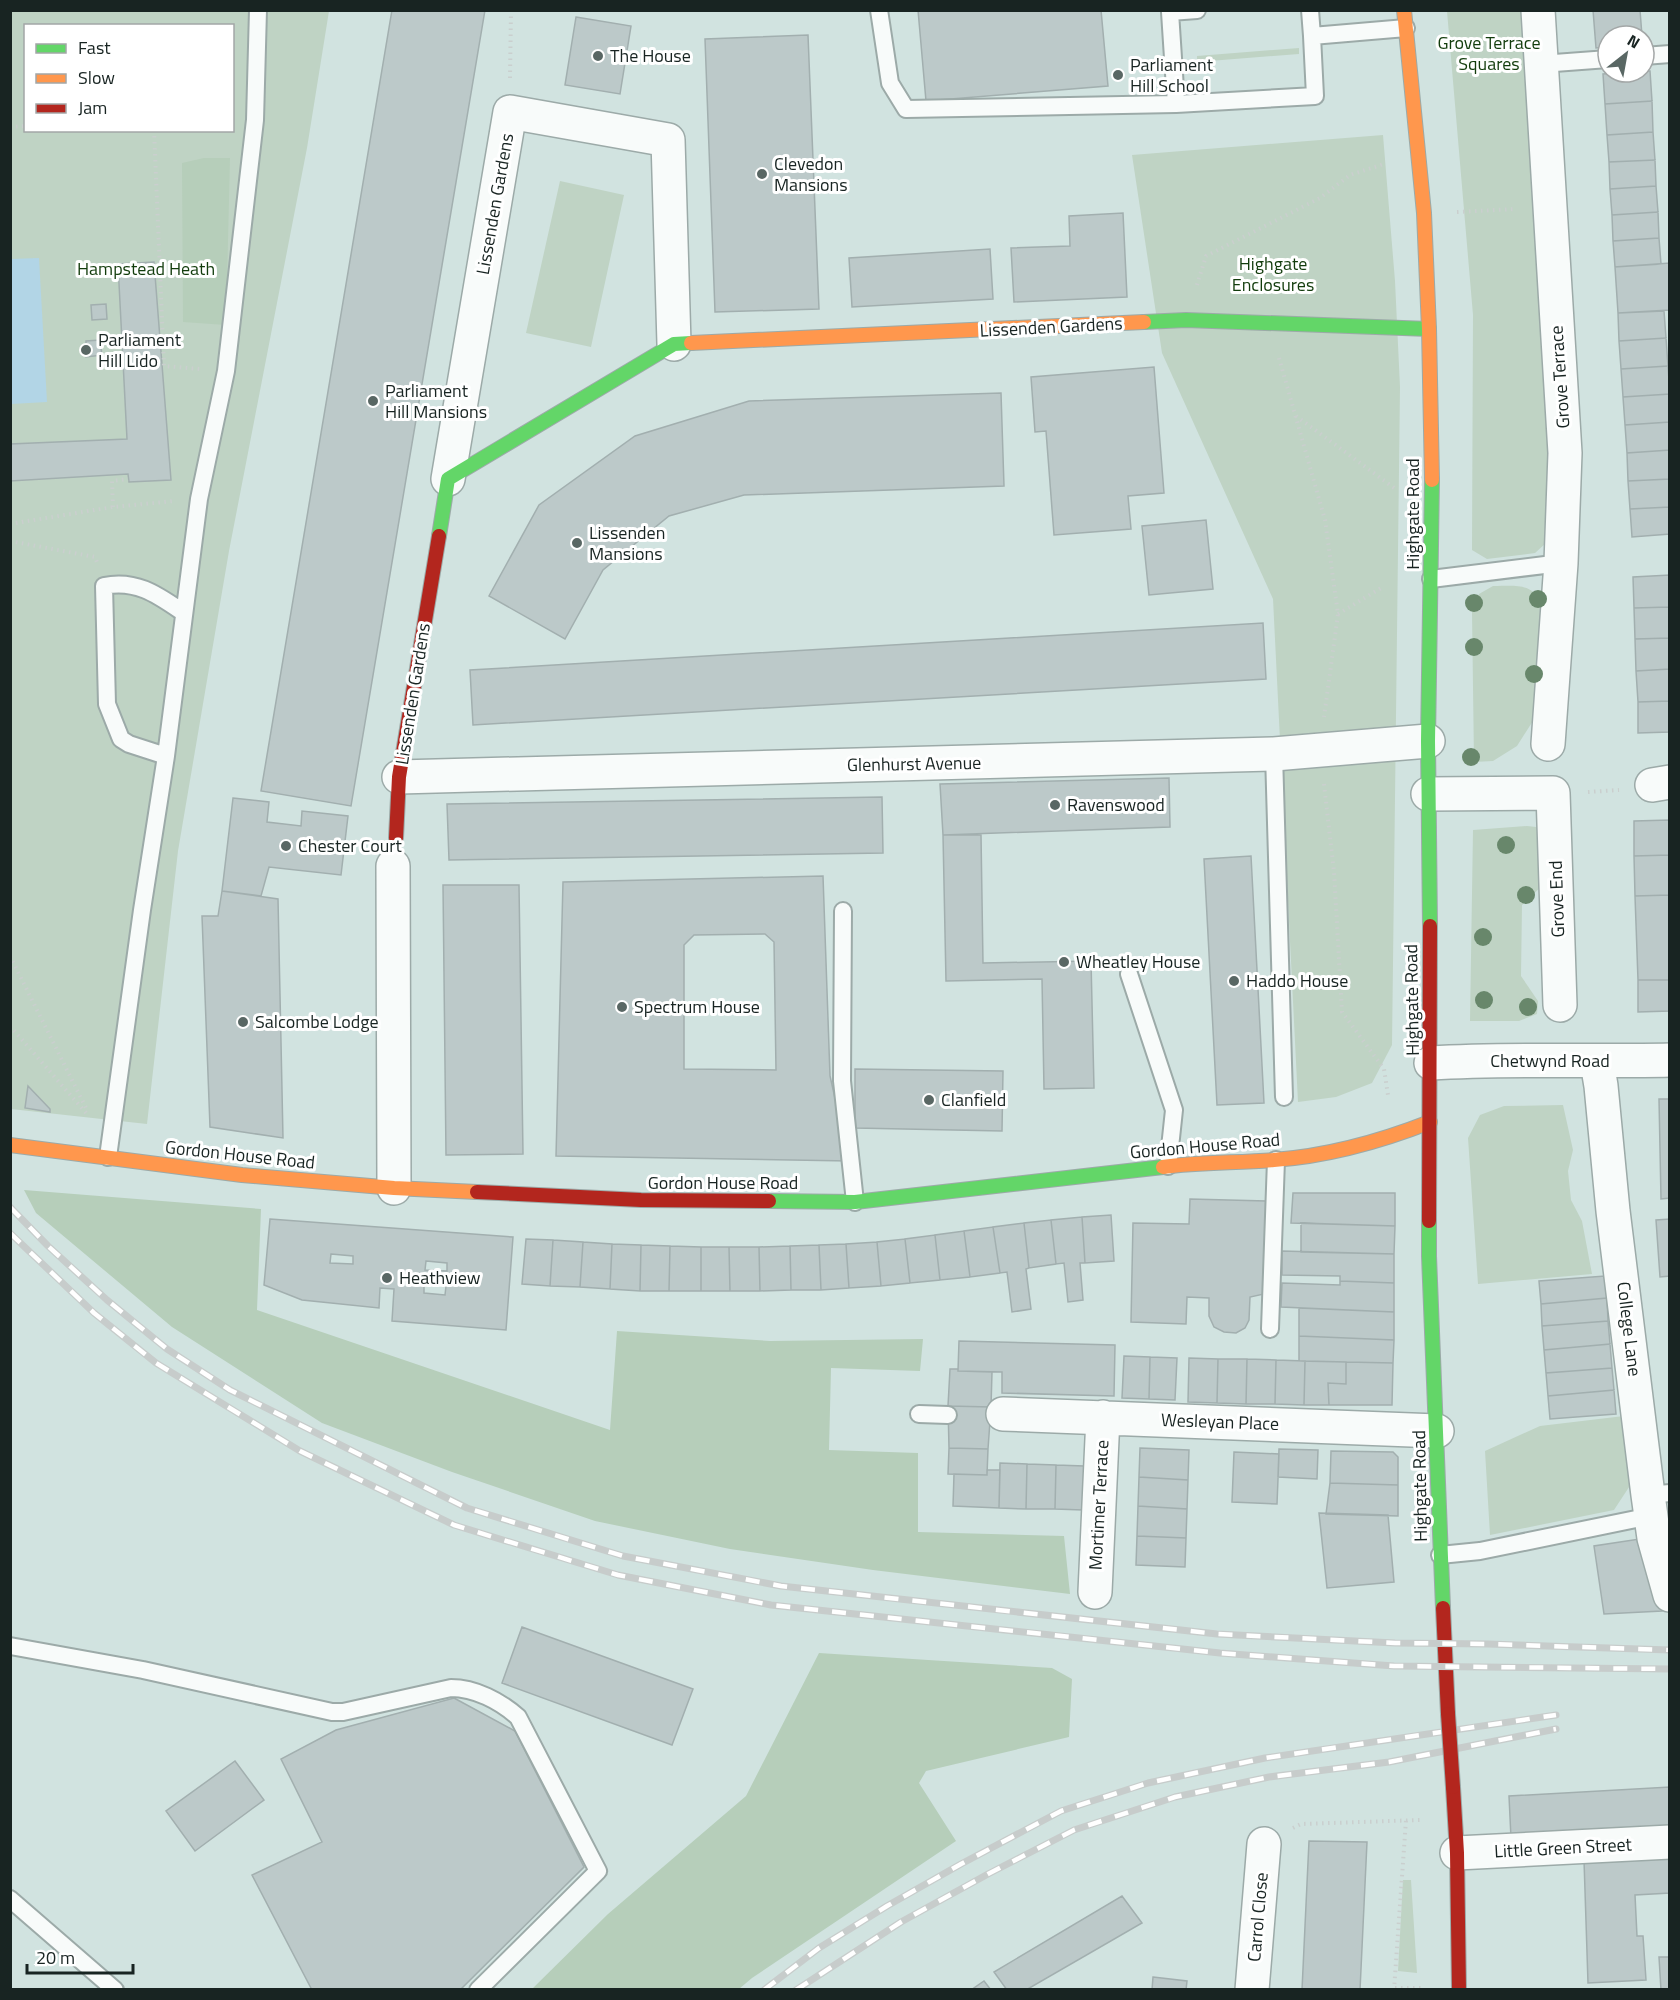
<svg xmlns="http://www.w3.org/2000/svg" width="1680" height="2000" font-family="'Titillium Web',sans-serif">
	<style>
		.green { fill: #bfd3c4; fill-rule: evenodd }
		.forest { fill: #b6ceba }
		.water { fill: #b2d5e6 }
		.building { fill: #bcc9c9; stroke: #a2afaf; stroke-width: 1.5; fill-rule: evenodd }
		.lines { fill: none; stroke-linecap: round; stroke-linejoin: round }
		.lane-casing { stroke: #9caaa8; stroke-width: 20 }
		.street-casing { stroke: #9caaa8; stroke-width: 36 }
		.fast-casing { stroke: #9caaa8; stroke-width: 16 }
		.slow-casing { stroke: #9caaa8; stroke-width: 16 }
		.jam-casing { stroke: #9caaa8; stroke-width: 16 }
		.path { stroke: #cacfce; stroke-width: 4; stroke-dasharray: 1.5 4.5; stroke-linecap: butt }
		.lane { stroke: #f8fbfa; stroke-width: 16 }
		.street { stroke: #f8fbfa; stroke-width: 33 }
		.fast { stroke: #63d668; stroke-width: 14 }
		.slow { stroke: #ff974d; stroke-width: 14 }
		.jam { stroke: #b3261e; stroke-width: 14 }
		.rail-casing { stroke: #c7cccb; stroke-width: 7 }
		.rail { stroke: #fff; stroke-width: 4.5; stroke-dasharray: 14; stroke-linecap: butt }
		.jam-bridge-casing { stroke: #9caaa8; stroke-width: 16; stroke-linecap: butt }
		.jam-bridge { stroke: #b3261e; stroke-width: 14 }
		.tree { fill: #68876b }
		.poi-dot { fill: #596764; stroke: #fff; stroke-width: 2 }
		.labels { text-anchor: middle; stroke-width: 6; stroke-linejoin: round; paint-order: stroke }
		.park-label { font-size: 18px; fill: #123c0c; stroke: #fff }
		.poi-label { font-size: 18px; fill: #182422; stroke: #fff; text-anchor: start }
		.street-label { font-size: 18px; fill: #182422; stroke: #fff }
	</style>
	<rect width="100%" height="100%" fill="#d1e3e0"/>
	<!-- green -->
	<path class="green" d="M10 11H329L307 148 229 551 178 851 147 1124 11 1109ZM26 26H232V130H26Z
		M1447 11H1526L1549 459 1546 543 1535 553 1487 559 1472 550 1473 315Z
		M1299 48V54L1197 62V56Z
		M1383 135 1395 281 1400 387 1392 1045 1372 1083 1336 1097 1298 1102 1273 599 1162 353 1132 155Z
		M560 181 624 195 591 347 526 333Z
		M1493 586C1519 586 1533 582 1545 609L1538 713 1517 746 1493 761 1474 762 1472 612 1479 594Z
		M1527 826 1536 827 1543 832 1544 884 1522 905 1521 976 1538 1001 1537 1014 1519 1021H1470L1473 830Z
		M1563 1105 1573 1150 1568 1171 1571 1200 1582 1221 1592 1274 1478 1284 1468 1138 1480 1115 1504 1106Z
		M1624 1416 1633 1481 1614 1510 1490 1535 1485 1451 1540 1426Z
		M1403 1880H1411L1417 1973 1398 1971Z"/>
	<!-- forest -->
	<path class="forest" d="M204 158H230L226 325 183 322 182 163Z
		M24 1190 261 1209 257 1310 610 1430 617 1331 770 1341 923 1339 920 1371 831 1368 829 1450 918 1453V1532L1064 1536 1070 1594 873 1570 730 1549 595 1521 452 1472 322 1423 172 1327 36 1213Z
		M819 1653 1052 1668 1072 1679 1069 1737 926 1771 919 1783 956 1841 752 1978 739 1989H532L608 1914 746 1796Z"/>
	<!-- water -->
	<path class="water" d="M39 258 47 402 11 404V259Z"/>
	<!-- building -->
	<path class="building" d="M392 10H485L351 806 261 791Z
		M918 10H1101L1108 86 926 101Z
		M1593 10H1640L1642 36H1608V47L1596 48Z
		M576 17 631 26 620 94 565 85Z
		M808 35 819 309 715 312 705 39Z
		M1644 71H1650L1652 101 1605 104 1603 74Z
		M1652 101 1653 132 1607 135 1605 104Z
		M1653 132 1655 160 1609 162 1607 135Z
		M1655 160 1656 186 1610 189 1609 162Z
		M1656 186 1658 212 1612 215 1610 189Z
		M1658 212 1659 238 1613 241 1612 215Z
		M1123 213 1127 297 1014 302 1011 248 1070 246 1069 216Z
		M1659 238 1661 264 1615 267 1613 241Z
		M990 249 993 299 852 307 849 258Z
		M154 262 171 480 129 482 128 474 10 481V444L127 439 118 264Z
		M1670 263V310L1618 313 1615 267Z
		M106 304 107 319 92 320 91 305Z
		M1664 311 1666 338 1619 341 1618 313Z
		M1666 338 1668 366 1621 369 1619 341Z
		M100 340 102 355 86 357V341Z
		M1668 366 1670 394 1623 397 1621 369Z
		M1154 367 1164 493 1128 496 1131 529 1054 535 1046 431 1035 432 1031 377Z
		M1001 393 1004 486 744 495 669 516 603 570 565 639 489 596 539 505 635 436 749 401Z
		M1670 394V422L1625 425 1623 397Z
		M1670 422V450L1627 453 1625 425Z
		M1670 450V479L1628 481 1627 453Z
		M1670 479V507L1630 509 1628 481Z
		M1670 507V534L1632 537 1630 509Z
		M1206 520 1213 589 1149 595 1142 526Z
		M1670 575V607L1634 608 1633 577Z
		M1670 607V638L1635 639 1634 608Z
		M1263 623 1266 679 473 725 470 670Z
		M1670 638V669L1636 671 1635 639Z
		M1670 669V701L1638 702 1636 671Z
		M1670 701V732L1638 733V702Z
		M1169 778 1170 827 943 835 940 784Z
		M882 797 883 853 449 860 447 804Z
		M233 798 269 802 267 822 301 826 302 811 348 816 341 875 269 867 261 896 222 891Z
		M1670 820V855L1634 856V821Z
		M943 835H981L983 963 1091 961 1094 1088 1044 1089 1042 979 946 981Z
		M1670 855V895L1635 896 1634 856Z
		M1251 856 1264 1103 1217 1105 1204 859Z
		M823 876 830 1076 849 1161 556 1156 563 882ZM765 934 774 942 776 1070 684 1069V945L694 935Z
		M443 885H519L523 1154 446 1155Z
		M222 891 278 899 283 1138 210 1127 202 916H218Z
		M1670 895V980H1638L1635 896Z
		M1638 980H1670V1011L1638 1012Z
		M855 1069 1003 1071 1002 1131 855 1128Z
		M28 1086 50 1109V1112L25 1108Z
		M1659 1099H1670V1198L1661 1199Z
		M1293 1193H1395V1226L1291 1223Z
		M1190 1199 1266 1201 1264 1294 1250 1297 1249 1320 1245 1328 1236 1333 1224 1332 1214 1327 1209 1316V1298L1187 1297 1186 1324 1131 1322 1133 1223 1189 1224Z
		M1111 1215 1114 1261 1085 1263 1082 1217Z
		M1082 1217 1085 1263H1080L1083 1300 1068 1302 1064 1263 1056 1264 1051 1220Z
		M270 1219 513 1237 506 1330 392 1321 394 1289 380 1288 379 1308 302 1300 264 1285ZM331 1254 353 1256V1264L330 1263ZM426 1261 447 1263V1271L425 1270ZM424 1284 446 1286 445 1295 424 1293Z
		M1670 1219V1276L1660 1277 1656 1220Z
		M1051 1220 1056 1264 1029 1268 1024 1223Z
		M1024 1223 1029 1268 1026 1269 1031 1309 1012 1312 1007 1272 1000 1273 993 1227Z
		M1301 1223 1395 1226 1394 1254 1301 1252Z
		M993 1227 1000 1273 970 1277 964 1231Z
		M964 1231 970 1277 940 1280 935 1235Z
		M935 1235 940 1280 910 1283 905 1239Z
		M526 1239 553 1240 550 1286 522 1284Z
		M905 1239 910 1283 881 1286 877 1242Z
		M553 1240 583 1242 580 1287 550 1286Z
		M583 1242 612 1244 610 1289 580 1287Z
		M877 1242 881 1286 849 1288 846 1244Z
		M612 1244 641 1245 640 1291 610 1289Z
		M846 1244 849 1288 821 1290 819 1245Z
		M641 1245 670 1246 669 1291H640Z
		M819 1245 821 1290H791L790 1246Z
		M670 1246 701 1247V1291H669Z
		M790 1246 791 1290 760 1291 759 1247Z
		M701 1247H729L730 1291H701Z
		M729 1247H759L760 1291H730Z
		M1282 1251 1394 1254V1283L1340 1281V1276L1282 1275Z
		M1605 1276 1607 1298 1541 1304 1539 1281Z
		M1340 1281 1394 1283V1312L1281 1307 1282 1283 1340 1285Z
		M1607 1298 1608 1321 1542 1326 1541 1304Z
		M1299 1308 1394 1312V1340L1299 1336Z
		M1608 1321 1610 1344 1544 1350 1542 1326Z
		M1299 1336 1394 1340 1393 1363 1299 1361Z
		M959 1341 1115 1345 1114 1396 1002 1393V1372L958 1371Z
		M1610 1344 1612 1368 1546 1373 1544 1350Z
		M1124 1356 1150 1357 1149 1399 1122 1398Z
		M1150 1357 1177 1358 1175 1400 1149 1399Z
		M1189 1358 1218 1359 1217 1403 1188 1402Z
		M1218 1359H1247L1246 1404 1217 1403Z
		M1247 1359 1276 1360 1275 1404H1246Z
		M1276 1360 1305 1361 1304 1405 1275 1404Z
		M1305 1361 1346 1362V1384L1328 1383 1329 1405H1304Z
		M1346 1362 1393 1363 1392 1405H1329L1328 1383 1346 1384Z
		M1612 1368 1614 1390 1548 1396 1546 1373Z
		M950 1369H958V1371L992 1372 991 1407 948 1406Z
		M1614 1390 1616 1414 1550 1419 1548 1396Z
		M948 1406 991 1407 988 1449 949 1448Z
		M949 1448 988 1449 987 1475 948 1474Z
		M1140 1448 1189 1450 1188 1480 1139 1477Z
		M1279 1449 1318 1450 1317 1479 1278 1477Z
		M1331 1451 1393 1452 1398 1457V1485L1330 1483Z
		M1234 1452 1279 1454 1277 1504 1232 1502Z
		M1000 1463 1027 1464 1026 1509 999 1508Z
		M1027 1464 1056 1465 1055 1509H1026Z
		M1056 1465 1084 1466 1083 1510 1055 1509Z
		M987 1470H1000L999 1508 953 1506 954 1474 987 1475Z
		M1139 1477 1188 1480 1187 1509 1138 1506Z
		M1330 1483 1398 1485V1516L1326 1514Z
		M1138 1506 1187 1509 1186 1538 1137 1536Z
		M1319 1513 1388 1515 1394 1582 1327 1588Z
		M1137 1536 1186 1538 1185 1567 1136 1565Z
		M1646 1538 1662 1611 1604 1614 1594 1546Z
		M522 1627 693 1689 672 1745 502 1683Z
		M454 1698 515 1731 584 1867 460 1990H312L252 1875 322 1842 281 1759 336 1730Z
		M235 1761 264 1800 195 1851 166 1811Z
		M1670 1787V1830L1511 1838 1509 1796Z
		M1309 1841 1367 1842 1360 1990H1302Z
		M1670 1856V1893L1635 1895 1637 1936H1643L1646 1980 1588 1983 1584 1860Z
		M1122 1896 1142 1923 1026 1990H1007L994 1972Z
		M1659 1957H1670V1990H1661Z
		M1153 1977 1187 1981 1186 1990H1152Z
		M984 1981 991 1990H971Z"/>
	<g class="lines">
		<defs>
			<path id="lane" d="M879 10 890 83 906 109 1176 104 1315 96 1312 36 1406 28
				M1310 10 1312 36
				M1644 56 1670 54
				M1541 64 1608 59
				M1176 104 1170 12 1197 10
				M1431 579 1561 563
				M1274 754 1284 1097
				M166 756 129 744 121 739 107 704 104 586C137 579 159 596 184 613
				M843 911 842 1081 855 1202
				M1129 974 1174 1110 1168 1166
				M108 1157 142 910 166 756 199 499 226 371 255 120 258 10
				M1270 1329 1276 1160
				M919 1414 948 1415
				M1440 1555 1480 1551 1641 1518 1648 1495 1670 1493
				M10 1646 143 1670 332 1712H343L451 1688C475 1688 500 1701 518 1717L598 1871 478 1990
				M10 1899 115 1990"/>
			<path id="street" d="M1538 10 1565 453 1561 563 1548 744
				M448 479 510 112 668 140 674 344
				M399 777 1274 754 1428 741
				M1652 785 1670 782
				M1428 794 1553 793 1560 1005
				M393 866 394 1188
				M1597 1062 1601 1086 1613 1211 1648 1495 1654 1538 1670 1595
				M1431 1063C1511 1058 1590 1062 1670 1060
				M1003 1414 1437 1431
				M1095 1592 1103 1417
				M1457 1853 1670 1842
				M1252 1990 1264 1844"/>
			<path id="fast" d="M1144 322 1186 320 1429 329
				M439 536 448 479 674 344 691 343
				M1430 926 1428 741 1432 480
				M769 1201 855 1202 1163 1167
				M1429 1221V1256L1443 1608"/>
			<path id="slow" d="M1404 10 1424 213 1429 329 1432 480
				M691 343 1144 322
				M10 1145 242 1175 394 1188 477 1192
				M1163 1167C1199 1162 1237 1163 1274 1160 1328 1156 1379 1142 1430 1122"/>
			<path id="jam" d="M396 838 399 777 439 536
				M477 1192 641 1200 769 1201
				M1429 1221 1430 926
				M1443 1608 1448 1714
				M1453 1787 1457 1853 1459 1990"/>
		</defs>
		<!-- lane casing -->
		<use href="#lane" class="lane-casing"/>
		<!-- street casing -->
		<use href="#street" class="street-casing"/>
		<!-- fast casing -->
		<use href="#fast" class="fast-casing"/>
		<!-- slow casing -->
		<use href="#slow" class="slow-casing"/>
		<!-- jam casing -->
		<use href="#jam" class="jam-casing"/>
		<!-- path -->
		<path class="path" d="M510 78 511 10
			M10 127 26 126
			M154 130 164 366 200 369
			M1457 212 1515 209
			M1197 285 1206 256 1320 198 1350 175 1384 164
			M1279 358 1325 520 1338 614 1324 717
			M1296 416 1397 490
			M113 507 112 481 128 479
			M10 524 113 507 174 501
			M10 541 95 557 97 562
			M1338 614 1381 588
			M1324 784 1334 872 1342 1012 1384 1069 1388 1095
			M1588 792 1619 790
			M10 956 87 1110
			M10 1026 87 1114
			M1293 1828 1301 1824 1420 1820
			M1395 1988H1421
			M1394 1990 1406 1820"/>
		<!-- lane -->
		<use href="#lane" class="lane"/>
		<!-- street -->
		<use href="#street" class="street"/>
		<!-- fast -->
		<use href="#fast" class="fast"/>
		<!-- slow -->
		<use href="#slow" class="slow"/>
		<!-- jam -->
		<use href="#jam" class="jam"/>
		<defs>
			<path id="rail" d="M10 1207 48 1246 107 1300 167 1349 230 1390 467 1508 623 1556 781 1586 1217 1634 1395 1643 1488 1644 1670 1650
				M10 1233 94 1313 156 1363 300 1451 454 1525 618 1575 771 1605 1220 1653 1394 1666 1670 1669
				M764 1990 819 1948 887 1906 961 1864 1061 1811 1148 1783 1265 1758 1556 1715
				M796 1990 901 1922 988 1874 1074 1830 1175 1797 1269 1777 1389 1762 1556 1729"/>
		</defs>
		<!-- rail casing -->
		<use href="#rail" class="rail-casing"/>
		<!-- rail -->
		<use href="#rail" class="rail"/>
		<defs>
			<path id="jam-bridge" d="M1448 1714 1453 1787"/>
		</defs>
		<!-- jam-bridge casing -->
		<use href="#jam-bridge" class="jam-bridge-casing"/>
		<!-- jam-bridge -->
		<use href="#jam-bridge" class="jam-bridge"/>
	</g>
	<!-- trees -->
	<g class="tree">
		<circle cx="1538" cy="599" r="9"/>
		<circle cx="1474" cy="603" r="9"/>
		<circle cx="1474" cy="647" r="9"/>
		<circle cx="1534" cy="674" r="9"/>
		<circle cx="1471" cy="757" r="9"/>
		<circle cx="1506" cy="845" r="9"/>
		<circle cx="1526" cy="895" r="9"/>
		<circle cx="1483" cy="937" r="9"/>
		<circle cx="1484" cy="1000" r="9"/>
		<circle cx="1528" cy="1007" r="9"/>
	</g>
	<!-- markers -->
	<g class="poi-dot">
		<circle cx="598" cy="56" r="6"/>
		<circle cx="1118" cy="75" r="6"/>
		<circle cx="762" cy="174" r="6"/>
		<circle cx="86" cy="350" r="6"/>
		<circle cx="373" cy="401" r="6"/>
		<circle cx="577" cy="543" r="6"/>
		<circle cx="1055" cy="805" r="6"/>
		<circle cx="286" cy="846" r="6"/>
		<circle cx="1064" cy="962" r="6"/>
		<circle cx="1234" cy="981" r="6"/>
		<circle cx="622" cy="1007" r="6"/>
		<circle cx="243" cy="1022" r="6"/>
		<circle cx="929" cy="1100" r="6"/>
		<circle cx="387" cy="1278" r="6"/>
	</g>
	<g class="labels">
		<!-- park labels -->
		<g class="park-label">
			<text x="1489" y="49">Grove Terrace<tspan x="1489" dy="21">Squares</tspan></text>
			<text x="1273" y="270">Highgate<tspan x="1273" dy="21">Enclosures</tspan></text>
			<text x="146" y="275">Hampstead Heath</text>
		</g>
		<!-- poi labels -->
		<g class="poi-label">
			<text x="610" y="62">The House</text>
			<text x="1130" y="71">Parliament<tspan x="1130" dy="21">Hill School</tspan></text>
			<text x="774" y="170">Clevedon<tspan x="774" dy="21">Mansions</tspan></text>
			<text x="98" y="346">Parliament<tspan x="98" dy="21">Hill Lido</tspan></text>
			<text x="385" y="397">Parliament<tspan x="385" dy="21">Hill Mansions</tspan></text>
			<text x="589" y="539">Lissenden<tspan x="589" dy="21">Mansions</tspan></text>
			<text x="1067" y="811">Ravenswood</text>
			<text x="298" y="852">Chester Court</text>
			<text x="1076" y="968">Wheatley House</text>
			<text x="1246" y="987">Haddo House</text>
			<text x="634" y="1013">Spectrum House</text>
			<text x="255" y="1028">Salcombe Lodge</text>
			<text x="941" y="1106">Clanfield</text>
			<text x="399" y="1284">Heathview</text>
		</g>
		<!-- street labels -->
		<g class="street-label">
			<text transform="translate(495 204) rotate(-80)" y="6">Lissenden Gardens</text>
			<text transform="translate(1051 327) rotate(-3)" y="6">Lissenden Gardens</text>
			<text transform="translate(1560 377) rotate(-94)" y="6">Grove Terrace</text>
			<text transform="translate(1413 514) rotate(-90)" y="6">Highgate Road</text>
			<text transform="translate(413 694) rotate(-81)" y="6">Lissenden Gardens</text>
			<text transform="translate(914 764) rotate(-1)" y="6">Glenhurst Avenue</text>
			<text transform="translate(1557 899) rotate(-92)" y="6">Grove End</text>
			<text transform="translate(1412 1000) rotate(-91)" y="6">Highgate Road</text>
			<text x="1550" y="1067">Chetwynd Road</text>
			<text transform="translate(1205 1146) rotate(-5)" y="6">Gordon House Road</text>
			<text transform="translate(240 1155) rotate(6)" y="6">Gordon House Road</text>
			<text x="723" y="1189">Gordon House Road</text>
			<text transform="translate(1629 1329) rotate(83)" y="6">College Lane</text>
			<text transform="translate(1220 1422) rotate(2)" y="6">Wesleyan Place</text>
			<text transform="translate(1420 1486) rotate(-91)" y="6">Highgate Road</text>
			<text transform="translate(1099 1505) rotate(-87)" y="6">Mortimer Terrace</text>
			<text transform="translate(1563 1848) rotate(-3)" y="6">Little Green Street</text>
			<text transform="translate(1258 1917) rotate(-85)" y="6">Carrol Close</text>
		</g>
	</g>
	<!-- border -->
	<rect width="1680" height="2000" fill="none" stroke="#182422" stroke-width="24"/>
	<!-- legend -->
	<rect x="24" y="24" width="210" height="108" fill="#ffffff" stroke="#a3a7a7" stroke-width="1.5"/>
	<rect x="36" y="44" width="30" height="9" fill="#63d668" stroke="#a3a7a7" stroke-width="1.5"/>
	<text x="78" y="54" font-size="18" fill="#182422">Fast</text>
	<rect x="36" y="74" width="30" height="9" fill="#ff974d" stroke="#a3a7a7" stroke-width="1.5"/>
	<text x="78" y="84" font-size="18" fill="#182422">Slow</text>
	<rect x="36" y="104" width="30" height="9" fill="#b3261e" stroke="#a3a7a7" stroke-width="1.5"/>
	<text x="78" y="114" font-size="18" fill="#182422">Jam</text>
	<!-- north arrow -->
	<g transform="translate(1626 54) rotate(31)"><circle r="28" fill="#ffffff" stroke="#a3a7a7" stroke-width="1.5"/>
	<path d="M0-4.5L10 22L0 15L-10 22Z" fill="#596764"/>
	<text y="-9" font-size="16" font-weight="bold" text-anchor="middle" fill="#182422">N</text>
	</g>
	<!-- scale -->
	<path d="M27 1964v9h106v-9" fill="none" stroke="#182422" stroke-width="3"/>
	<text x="36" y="1964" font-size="18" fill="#182422" stroke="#ffffff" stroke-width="4.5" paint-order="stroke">20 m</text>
</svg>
